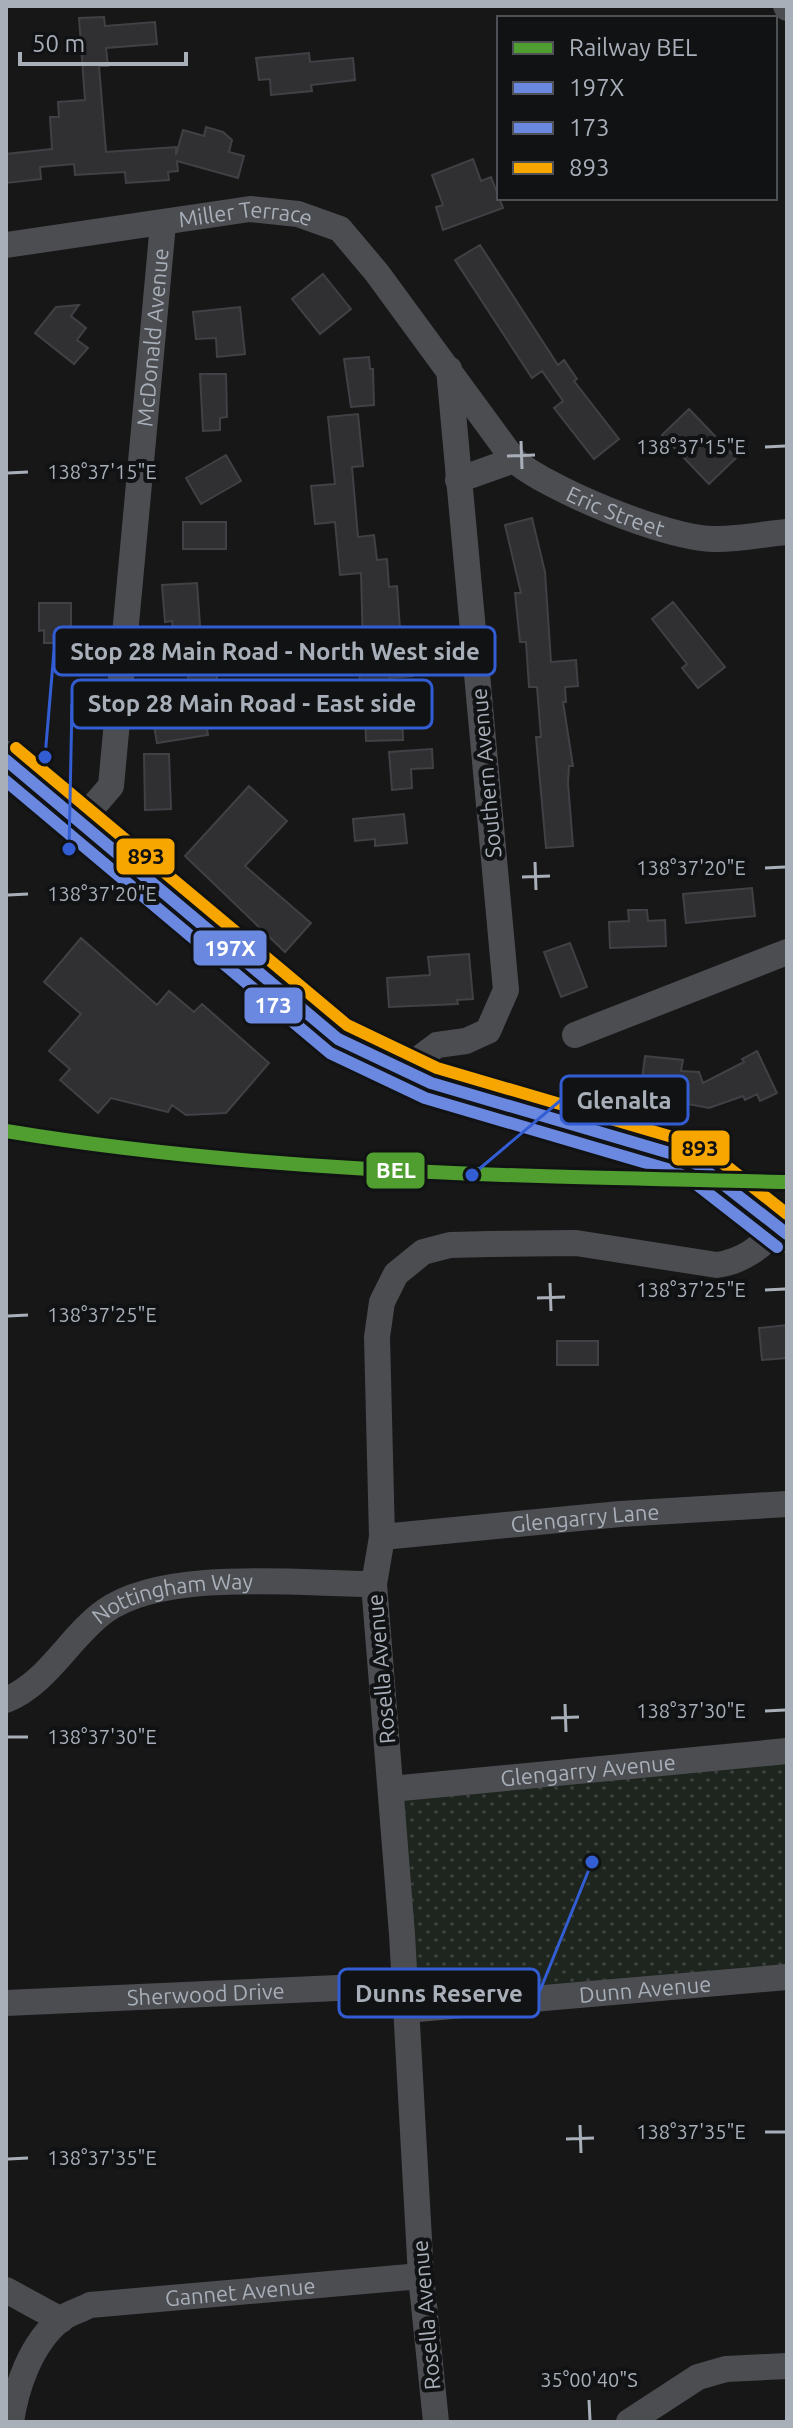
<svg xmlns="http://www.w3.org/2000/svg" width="793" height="2428" font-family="Ubuntu,sans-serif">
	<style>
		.park { fill: url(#park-dots) }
		.building { fill: #303032; stroke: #404144; stroke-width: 2 }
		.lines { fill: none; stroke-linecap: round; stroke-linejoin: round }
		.minor { stroke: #4b4d51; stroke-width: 26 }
		.secondary { stroke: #4a4c4f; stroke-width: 38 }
		.bus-1-casing { stroke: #111214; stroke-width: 18 }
		.bus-2-casing { stroke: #111214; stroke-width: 18 }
		.bus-3-casing { stroke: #111214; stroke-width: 18 }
		.bus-1 { stroke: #6b88e0; stroke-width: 12 }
		.bus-2 { stroke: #6b88e0; stroke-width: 12 }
		.bus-3 { stroke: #f7a600; stroke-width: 12 }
		.rail-1-casing { stroke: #111214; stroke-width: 20 }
		.rail-1 { stroke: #509e2f; stroke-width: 14 }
		.ticks { fill: none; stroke: #a8afb9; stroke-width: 3 }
		.labels { text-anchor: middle; stroke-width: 8; stroke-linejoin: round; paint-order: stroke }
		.street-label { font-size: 22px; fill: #a8afb9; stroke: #111214 }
		.ticks-label { font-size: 20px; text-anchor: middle; fill: #a8afb9; stroke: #111214; stroke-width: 8; stroke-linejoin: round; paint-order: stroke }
		.leader { fill: none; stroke: #325dd3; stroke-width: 3 }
		.callout-dot { fill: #325dd3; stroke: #111214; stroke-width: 3 }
		.callout { fill: #111214; stroke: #325dd3; stroke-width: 3 }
		.callout-label { font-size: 24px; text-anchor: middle; font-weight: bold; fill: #a8afb9 }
		.line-badge { stroke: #111214; stroke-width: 3 }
		.badge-label { font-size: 22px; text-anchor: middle; font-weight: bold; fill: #fff }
		.pale-badge-label { font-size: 22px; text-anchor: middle; font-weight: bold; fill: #111 }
	</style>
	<defs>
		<pattern id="park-dots" width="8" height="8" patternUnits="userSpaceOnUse" patternTransform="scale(2)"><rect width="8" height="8" fill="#1d251e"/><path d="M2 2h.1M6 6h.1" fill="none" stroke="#3b423d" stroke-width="1.8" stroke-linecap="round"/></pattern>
	</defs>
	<rect width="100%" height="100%" fill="#171718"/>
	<!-- park -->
	<path class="park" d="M787 1751V1977L406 2010 391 1789Z"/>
	<!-- building -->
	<path class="building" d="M104 17 105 26 155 22 157 44 106 48 108 66H99L106 152 176 147V155L183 130 204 136 206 127 223 132 232 140 229 152 244 156 238 178 177 161 178 171 168 172 169 180 126 183 125 172 75 175 74 164 40 167 41 179 6 183V154L52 149 50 117H59L58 102 85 100 79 18Z
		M309 53 310 62 353 58 355 80 311 85 312 91 271 95 270 79 259 80 256 58Z
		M473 159 481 181 491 177 503 208 443 230 436 207 443 205 432 175Z
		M480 245 558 365 564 360 577 379 574 381 619 439 594 459 554 408 563 401 542 371 532 378 455 260Z
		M323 274 351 309 320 334 292 299Z
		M79 305 71 316 86 328 77 340 88 348 74 364 35 333 56 307Z
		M240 307 245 354 217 357 216 338 196 339 193 312Z
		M369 357 370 369H373L374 405 351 407 344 359Z
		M200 374H226L227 417 220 418V430L203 431Z
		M689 409 736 458 709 484 662 435Z
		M358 414 363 466 352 467 358 537 374 535 377 560 387 559 389 587 397 586 401 643H410L413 676 389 678 390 711 402 710 403 740 366 741 364 680 360 681 357 647H363L361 573 340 575 335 522 315 524 311 486 335 484 328 417Z
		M226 455 241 481 201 504 186 478Z
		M532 518 545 572 551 662 576 660 578 686 565 687 566 702H563L573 766H569L568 783 573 846 546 848 536 737H541L537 687H529L526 642H520L515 593H521L505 525Z
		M183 522H226V549H183Z
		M197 583 201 639 216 638 217 682 189 685 186 658 176 659 172 621 165 622 162 585Z
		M673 602 725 667 698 688 682 668 687 664 652 619Z
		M39 603H71V643H44V630L39 631Z
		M203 706 208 735 157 743 152 714Z
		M432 749 433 768 411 769 412 788 392 790 389 752Z
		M144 754H169L171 809 145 810Z
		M249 786 287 821 245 866 311 923 285 952 185 856Z
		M404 814 407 843 375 846V839L355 841 353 819Z
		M752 888 755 916 686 923 683 894Z
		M628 910H647L648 921 665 920 666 946 610 948 609 922 629 921Z
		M81 938 157 1005 169 991 194 1012 202 1004 269 1063 226 1113 186 1115 172 1105 168 1112 111 1098 98 1113 60 1080 70 1069 49 1051 81 1014 44 982Z
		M570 943 587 987 561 997 544 952Z
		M469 954 473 999 457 1000 458 1004 389 1007 387 978 430 975 428 957Z
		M757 1051 777 1093 760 1101 757 1094 745 1100 743 1096 709 1108 640 1095 645 1056 683 1060 681 1071 699 1072 703 1083 744 1062 742 1059Z
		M787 1325V1358L762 1360 759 1328Z
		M557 1341H598V1365H557Z"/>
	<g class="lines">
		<!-- minor -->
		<g class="minor">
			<path d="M786 6 787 8"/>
			<path id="s1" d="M6 245 250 209 298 214 340 229 377 273 514 460"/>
			<path id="s2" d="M458 480 514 460C549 490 666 538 713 539 737 540 763 534 787 532"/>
			<path id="s3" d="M80 822 111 786 163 224"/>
			<path d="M575 1035 787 952"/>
			<path d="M404 1070 437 1045 466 1041 488 1031 506 990 449 369"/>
			<path id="s4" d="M382 1537 620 1514 787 1504"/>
			<path id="s5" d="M6 1700C47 1684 70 1636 105 1611 166 1568 299 1584 374 1584"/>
			<path id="s6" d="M391 1789 787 1751"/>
			<path id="s7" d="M6 2003 404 1985"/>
			<path id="s8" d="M406 2010 787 1977"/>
			<path d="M6 2290 61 2320"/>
			<path id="s9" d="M11 2422C16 2387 31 2343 61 2319 69 2313 81 2310 90 2305L421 2276"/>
			<path d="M436 2422 421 2276 402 1934 374 1584 382 1537 377 1337 382 1302 396 1274 423 1252 450 1245 490 1244 576 1243 717 1265C743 1261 760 1248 777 1229"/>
			<path d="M629 2422 698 2377 726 2369 787 2366"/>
		</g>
		<!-- secondary -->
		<path class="secondary" d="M6 760 338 1039 431 1083 680 1156 700 1166 787 1234"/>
		<defs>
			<path id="bus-1" d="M6 760 338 1039 431 1083 680 1156 700 1166 787 1234"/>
			<path id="bus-2" d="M6 781 330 1053 425 1098 674 1171 691 1180 777 1247"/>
			<path id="bus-3" d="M16 748 347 1025 437 1068 686 1141 710 1153 787 1214"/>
		</defs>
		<!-- bus-1 casing -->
		<use href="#bus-1" class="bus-1-casing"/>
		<!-- bus-2 casing -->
		<use href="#bus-2" class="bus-2-casing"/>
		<!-- bus-3 casing -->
		<use href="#bus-3" class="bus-3-casing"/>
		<!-- bus-1 -->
		<use href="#bus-1" class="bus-1"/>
		<!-- bus-2 -->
		<use href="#bus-2" class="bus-2"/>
		<!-- bus-3 -->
		<use href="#bus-3" class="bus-3"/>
		<defs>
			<path id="rail-1" d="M6 1131C265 1174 525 1176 787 1182"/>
		</defs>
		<!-- rail-1 casing -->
		<use href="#rail-1" class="rail-1-casing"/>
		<!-- rail-1 -->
		<use href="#rail-1" class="rail-1"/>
	</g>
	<!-- ticks -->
	<path class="ticks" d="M521 441 522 469M765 447 785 446M507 456 535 455M8 473 28 472M535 862 536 890M765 868 785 867M522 877 550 876M8 895 28 894M550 1283 551 1311M765 1290 785 1289M537 1298 565 1297M8 1316 28 1315M565 1704 566 1732M765 1711 785 1710M551 1718 579 1717M8 1737H28M580 2125 581 2153M765 2132H785M566 2139 594 2138M8 2159 28 2158M589 2400 590 2420"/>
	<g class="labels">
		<!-- street labels -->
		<g class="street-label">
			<text dy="8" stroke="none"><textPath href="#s1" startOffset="242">Miller Terrace</textPath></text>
			<text dy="8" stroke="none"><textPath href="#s3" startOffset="498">McDonald Avenue</textPath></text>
			<text dy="8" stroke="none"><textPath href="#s2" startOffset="174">Eric Street</textPath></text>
			<text transform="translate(486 773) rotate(-95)" y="8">Southern Avenue</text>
			<text dy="8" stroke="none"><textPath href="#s4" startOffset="204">Glengarry Lane</textPath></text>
			<text dy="8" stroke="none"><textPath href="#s5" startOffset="204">Nottingham Way</textPath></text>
			<text transform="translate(381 1669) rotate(-95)" y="8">Rosella Avenue</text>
			<text dy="8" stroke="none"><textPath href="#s6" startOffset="198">Glengarry Avenue</textPath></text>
			<text dy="8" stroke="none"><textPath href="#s8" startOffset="240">Dunn Avenue</textPath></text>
			<text dy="8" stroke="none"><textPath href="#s7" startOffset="200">Sherwood Drive</textPath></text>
			<text dy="8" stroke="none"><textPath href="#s9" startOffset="300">Gannet Avenue</textPath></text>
			<text transform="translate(426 2315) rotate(-95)" y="8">Rosella Avenue</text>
		</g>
	</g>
	<g class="ticks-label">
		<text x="691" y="454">138°37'15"E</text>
		<text x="102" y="479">138°37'15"E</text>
		<text x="691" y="875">138°37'20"E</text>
		<text x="102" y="901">138°37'20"E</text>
		<text x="691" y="1297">138°37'25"E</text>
		<text x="102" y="1322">138°37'25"E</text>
		<text x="691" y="1718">138°37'30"E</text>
		<text x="102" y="1744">138°37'30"E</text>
		<text x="691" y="2139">138°37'35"E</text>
		<text x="102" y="2165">138°37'35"E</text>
		<text x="589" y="2387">35°00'40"S</text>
	</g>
	<!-- callouts -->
	<path class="leader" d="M45 757L54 651M69 849L72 704M472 1175L561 1100M592 1862L539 1993"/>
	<g class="callout-dot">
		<circle cx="45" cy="757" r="8"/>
		<circle cx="69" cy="849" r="8"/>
		<circle cx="472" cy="1175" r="8"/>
		<circle cx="592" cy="1862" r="8"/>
	</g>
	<g class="callout">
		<rect x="54" y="627" width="441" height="48" rx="8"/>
		<rect x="72" y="680" width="360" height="48" rx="8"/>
		<rect x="561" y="1076" width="127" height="48" rx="8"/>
		<rect x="339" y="1969" width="200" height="48" rx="8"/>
	</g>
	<g class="callout-label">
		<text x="275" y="660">Stop 28 Main Road - North West side</text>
		<text x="252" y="712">Stop 28 Main Road - East side</text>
		<text x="624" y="1109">Glenalta</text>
		<text x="439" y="2002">Dunns Reserve</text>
	</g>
	<g class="line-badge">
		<rect x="115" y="837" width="61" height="39" rx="8" fill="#f7a600"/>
		<rect x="192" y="929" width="76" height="38" rx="8" fill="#6b88e0"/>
		<rect x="243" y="986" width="61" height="39" rx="8" fill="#6b88e0"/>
		<rect x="670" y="1129" width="61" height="38" rx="8" fill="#f7a600"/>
		<rect x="365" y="1151" width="61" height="39" rx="8" fill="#509e2f"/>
	</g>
	<g class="badge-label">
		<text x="230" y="956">197X</text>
		<text x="273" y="1013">173</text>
		<text x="396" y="1178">BEL</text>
	</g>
	<g class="pale-badge-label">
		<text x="146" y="864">893</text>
		<text x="700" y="1156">893</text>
	</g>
	<!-- border -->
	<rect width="793" height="2428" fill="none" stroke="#a8afb9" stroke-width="16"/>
	<!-- legend -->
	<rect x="497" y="16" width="280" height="184" fill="#111214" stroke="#4d5156" stroke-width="2"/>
	<rect x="513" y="42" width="40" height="12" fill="#509e2f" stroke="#4d5156" stroke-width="2"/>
	<text x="569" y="56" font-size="24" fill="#a8afb9">Railway BEL</text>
	<rect x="513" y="82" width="40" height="12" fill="#6b88e0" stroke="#4d5156" stroke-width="2"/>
	<text x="569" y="96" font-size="24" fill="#a8afb9">197X</text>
	<rect x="513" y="122" width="40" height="12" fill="#6b88e0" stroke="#4d5156" stroke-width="2"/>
	<text x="569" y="136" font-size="24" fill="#a8afb9">173</text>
	<rect x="513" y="162" width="40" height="12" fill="#f7a600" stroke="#4d5156" stroke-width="2"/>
	<text x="569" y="176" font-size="24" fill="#a8afb9">893</text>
	<!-- scale -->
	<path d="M20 52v12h166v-12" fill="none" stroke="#a8afb9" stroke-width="4"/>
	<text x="32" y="52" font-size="24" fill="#a8afb9" stroke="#111214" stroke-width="6" paint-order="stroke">50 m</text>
</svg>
